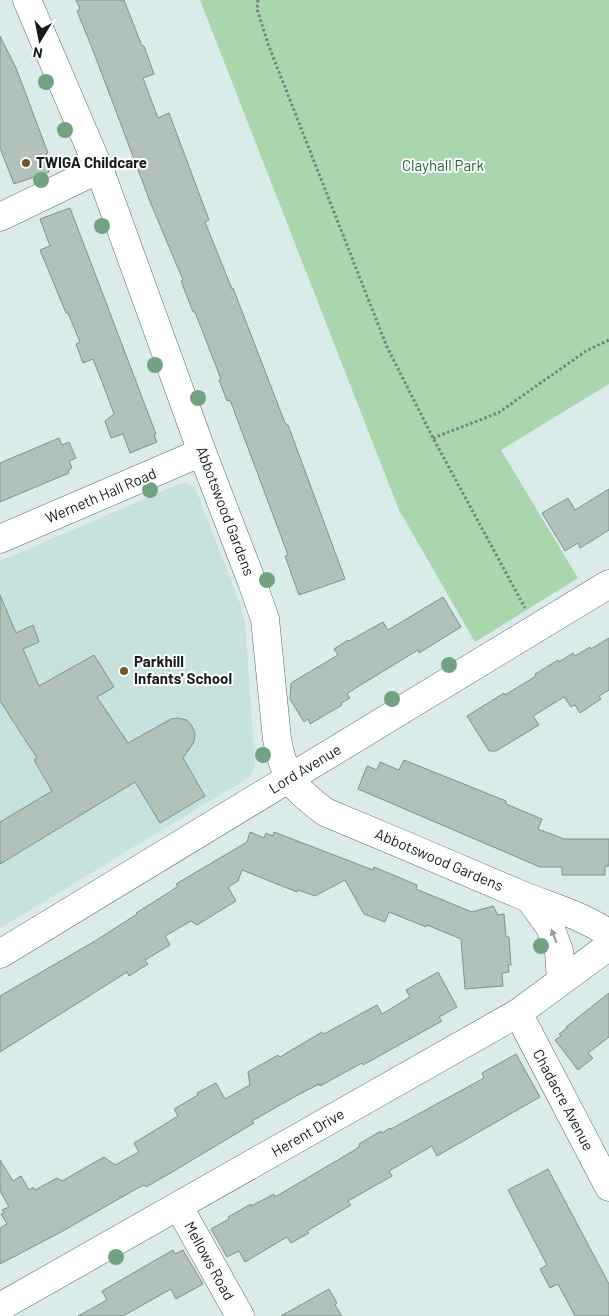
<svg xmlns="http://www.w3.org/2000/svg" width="609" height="1316" font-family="Barlow,sans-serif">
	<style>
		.built { fill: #c7e1df }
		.green { fill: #a9d6ad }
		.building { fill: #b3c1bb; stroke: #84918c }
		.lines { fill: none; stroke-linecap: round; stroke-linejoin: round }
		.minor-casing { stroke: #5c6a69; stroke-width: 29 }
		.path { stroke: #768080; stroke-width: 3; stroke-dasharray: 2.5 2.5; stroke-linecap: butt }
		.minor { stroke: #fff; stroke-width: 28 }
		.tree { fill: #72a282 }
		.oneway { fill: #969898 }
		.poi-dot { fill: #6f5727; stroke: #fff; stroke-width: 2 }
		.labels { text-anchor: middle; stroke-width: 4; stroke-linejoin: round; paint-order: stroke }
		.poi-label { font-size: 15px; font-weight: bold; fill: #161b1b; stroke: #fff; text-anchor: start }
		.park-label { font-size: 15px; fill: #1d672d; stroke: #fff }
		.street-label { font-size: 15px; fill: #161b1b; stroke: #fff }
	</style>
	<rect width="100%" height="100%" fill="#dbebea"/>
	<!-- built -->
	<path class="built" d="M186 483 195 487 240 604 245 622 255 765 250 776 240 783 0 928V561L177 485Z"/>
	<!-- green -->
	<path class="green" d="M200 0H609V384L501 450 578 578 475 642 399 510Z"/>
	<!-- building -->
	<path class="building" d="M76 0H124L142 46H144L154 74 143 78 158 118 169 113 209 220 205 222 232 289 233 288 285 423 288 425 345 579 299 595 285 556 288 555 248 448 230 400 227 401 219 380 221 379 195 312H193L181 281 183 280 151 204 94 53 77 11 80 9Z
		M0 36 16 68 48 153 46 154 49 162 45 163 49 172 14 184 0 148Z
		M70 208 156 434 154 435 157 442 130 453 123 434 111 438 105 421 114 414 104 387 93 359 83 363 76 344 80 342 68 313H66L40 250 50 246 40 219Z
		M59 438 62 445 69 442 76 458 69 461 72 468 68 470 69 473 0 502V463Z
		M609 489V530L580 548 578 543 565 551 542 513 568 498 575 510Z
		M0 595 16 633 33 625 39 642 23 649 39 686 94 655 114 687 97 697 128 743 171 719 178 718 187 720 192 726 195 734 194 742 183 758 205 796 160 823 135 782 0 864V822L52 791 34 760 37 758 0 701Z
		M443 597 461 627 419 653 418 650 354 689 347 694 350 698 341 703 342 705 310 724 308 719 304 722 290 699 291 683 338 655 334 649 348 640 349 641 383 622 388 630Z
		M609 638V690L599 696 601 699 580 713 575 705 571 707 564 697 533 716 539 725 496 751H489L467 716 504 693 505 695 536 676 535 674 558 660 559 662 573 653 575 656 590 647 591 649Z
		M404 760 506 801V804L542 819 538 829 564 839H609V866H605V875H562V867H540L358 789 367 766 377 770 380 762 399 770Z
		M250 832 264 838 266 833 273 836 274 832 373 870 374 867 417 885 416 889 472 912 493 906 498 915 504 914 506 937H509L511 965H508L509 972 502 973 503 986 465 989 461 939 427 925 426 927 389 912 385 922 364 914 345 880 315 896 298 890 297 892 242 870 238 881 228 887 236 901 197 925 191 921 165 936 170 945 145 960 148 964 129 976 127 972 0 1052V996L95 941 137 914 136 913 171 891 178 886 176 884 247 842Z
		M438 972 457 1007 439 1017 442 1021 363 1065 362 1063 320 1086 319 1084 296 1096 252 1121 254 1123 167 1175 146 1187 144 1185 136 1189 61 1232 0 1264V1228L7 1224 1 1214 4 1213 2 1210 9 1207 0 1191V1160L13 1181 21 1176 29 1190 33 1187 35 1190 57 1178 62 1181 104 1157 115 1165 139 1152 134 1143 178 1116 174 1109 198 1095 197 1093 216 1083 225 1099 250 1085 248 1072 278 1055 280 1057 322 1032 324 1034 377 1005 382 1014 410 997 406 990Z
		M609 993V1037L588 1053 593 1058 578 1070 555 1040 561 1036 559 1034 567 1028 566 1027Z
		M516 1054 540 1097 437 1156 432 1146 389 1171 392 1176 348 1201 351 1205 307 1231 309 1233 291 1243 287 1237 245 1262 239 1251 227 1257 211 1229 229 1219 228 1217 251 1204V1206L274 1194 275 1197 353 1151 360 1146 359 1144 381 1131 382 1133 390 1128 391 1129 484 1078 482 1073Z
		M548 1169 609 1284V1316H575L558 1284 550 1288 540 1269 547 1265 508 1190Z
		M173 1250 175 1254 183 1250 203 1284 176 1299 171 1289 123 1316H78L107 1300 102 1291Z
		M329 1289 337 1303 335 1305 342 1316H281Z"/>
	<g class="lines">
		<defs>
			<path id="minor" d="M27 0 100 171 202 452 252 582 265 619 277 739C285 780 293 787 325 812 390 839 454 866 519 894 550 907 581 914 609 934
				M0 217 89 174 100 171
				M0 539 202 452
				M529 898 550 927 559 951 561 981
				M0 954 609 584
				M518 1013 609 1187
				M179 1207 240 1316
				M0 1307 518 1013 609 946"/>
		</defs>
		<!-- minor casing -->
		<use href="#minor" class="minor-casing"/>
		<!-- path -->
		<path class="path" d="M258 0 257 9 268 44 387 347 433 438 525 608
			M433 438 498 413 586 351 609 340"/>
		<!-- minor -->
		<use href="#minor" class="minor"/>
	</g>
	<!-- trees -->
	<g class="tree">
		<circle cx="46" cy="82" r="8"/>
		<circle cx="65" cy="130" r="8"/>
		<circle cx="41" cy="180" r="8"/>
		<circle cx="102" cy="226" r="8"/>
		<circle cx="155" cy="365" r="8"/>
		<circle cx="198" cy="398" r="8"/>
		<circle cx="150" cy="490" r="8"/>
		<circle cx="267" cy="580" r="8"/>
		<circle cx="449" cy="665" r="8"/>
		<circle cx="392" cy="699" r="8"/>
		<circle cx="263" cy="755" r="8"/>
		<circle cx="541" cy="946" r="8"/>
		<circle cx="116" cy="1257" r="8"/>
	</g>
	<!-- one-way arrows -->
	<defs><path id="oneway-solid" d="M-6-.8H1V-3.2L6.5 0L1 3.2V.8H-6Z" transform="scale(1.25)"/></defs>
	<use class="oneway" href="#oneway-solid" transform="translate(554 936) rotate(-111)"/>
	<!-- markers -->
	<g class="poi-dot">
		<circle cx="26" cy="163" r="5"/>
		<circle cx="124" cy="671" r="5"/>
	</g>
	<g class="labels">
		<!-- poi labels -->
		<g class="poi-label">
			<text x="36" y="168">TWIGA Childcare</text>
			<text x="134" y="667">Parkhill<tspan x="134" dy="17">Infants' School</tspan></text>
		</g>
		<!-- park labels -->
		<g class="park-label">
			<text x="443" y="171">Clayhall Park</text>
		</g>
		<!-- street labels -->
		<g class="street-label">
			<text transform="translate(101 496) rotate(-23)" y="5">Werneth Hall Road</text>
			<text transform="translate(225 511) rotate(69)" y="5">Abbotswood Gardens</text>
			<text transform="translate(305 769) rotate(-31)" y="5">Lord Avenue</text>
			<text transform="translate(439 860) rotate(23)" y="5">Abbotswood Gardens</text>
			<text transform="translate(563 1100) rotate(62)" y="5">Chadacre Avenue</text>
			<text transform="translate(308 1133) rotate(-30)" y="5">Herent Drive</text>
			<text transform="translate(209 1261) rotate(61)" y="5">Mellows Road</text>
		</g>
	</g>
	<!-- north arrow -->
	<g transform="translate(40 40) rotate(190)" stroke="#ffffff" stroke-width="4" paint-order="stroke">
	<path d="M0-4L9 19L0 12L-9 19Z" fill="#161b1b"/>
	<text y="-8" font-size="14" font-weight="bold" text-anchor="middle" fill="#161b1b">N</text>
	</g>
</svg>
